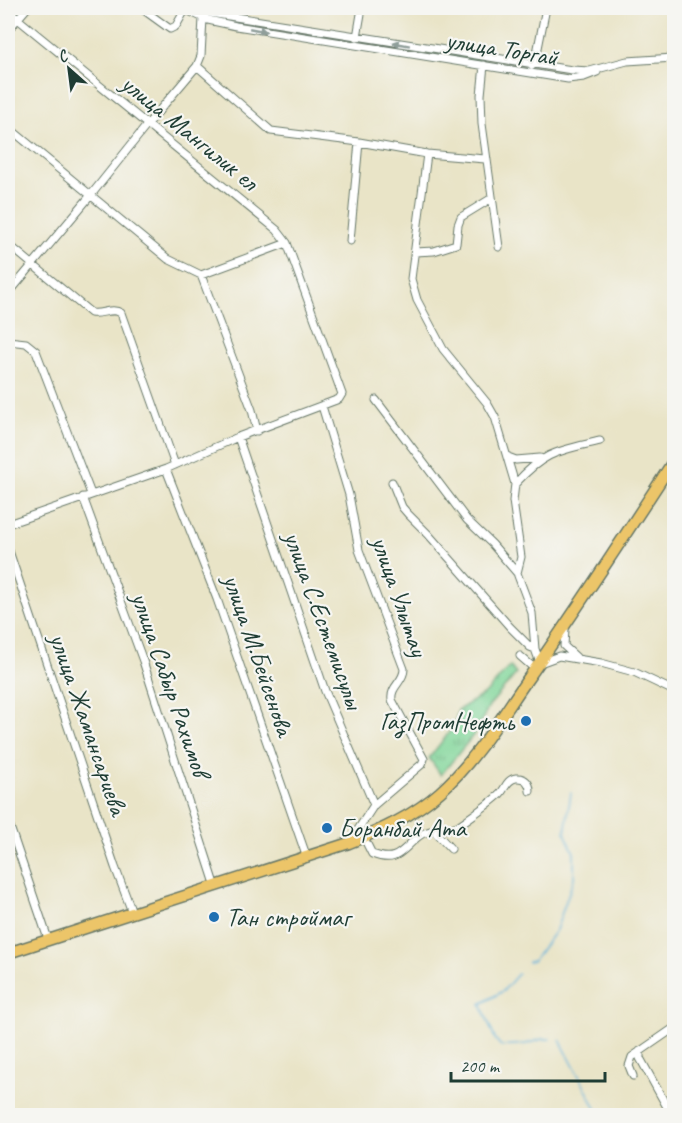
<svg xmlns="http://www.w3.org/2000/svg" width="682" height="1123" font-family="Caveat,sans-serif">
	<style>
		.grass { fill: url(#grass-dots); stroke: #508a66; stroke-width: 1.5 }
		.park { fill: url(#park-tufts); stroke: #508a66; stroke-width: 1.5 }
		.lines { fill: none; stroke-linecap: round; stroke-linejoin: round }
		.stream { stroke: #60b1db; stroke-width: 1.5 }
		.minor-casing { stroke: #667767; stroke-width: 9 }
		.highway-casing { stroke: #667767; stroke-width: 13 }
		.minor { stroke: #fff; stroke-width: 7 }
		.highway { stroke: #ecc569; stroke-width: 10 }
		.oneway { fill: #8f9e9a }
		.poi-dot { fill: #1f6fb2; stroke: #f6f6f2; stroke-width: 2 }
		.labels { text-anchor: middle; stroke-width: 4.5; stroke-linejoin: round; paint-order: stroke }
		.street-label { font-size: 26px; fill: #1f3d34; stroke: #f6f6f2 }
		.poi-label { font-size: 26px; fill: #1f3d34; stroke: #f6f6f2; text-anchor: start }
	</style>
	<defs>
		<pattern id="grass-dots" width="8" height="8" patternUnits="userSpaceOnUse" patternTransform="scale(1.5)"><rect width="8" height="8" fill="#80d699"/><path d="M2 2h.1M6 6h.1" fill="none" stroke="#68af7e" stroke-width="1.8" stroke-linecap="round"/></pattern>
		<pattern id="park-tufts" width="24" height="20" patternUnits="userSpaceOnUse" patternTransform="scale(1.5)"><rect width="24" height="20" fill="#80d699"/><path d="M3 7l-1-3M5 7V3M7 7l1-3M15 17l-1-3M17 17v-4M19 17l1-3" fill="none" stroke="#68af7e"/></pattern>
	</defs>
	<rect width="100%" height="100%" fill="#f6f6f2"/>
	<filter id="ink" filterUnits="userSpaceOnUse"><feTurbulence type="fractalNoise" baseFrequency=".0167" numOctaves="2"/><feDisplacementMap in="SourceGraphic" scale="12" xChannelSelector="R" yChannelSelector="G"/><feConvolveMatrix kernelMatrix="1 2 1 2 8 2 1 2 1" color-interpolation-filters="sRGB"/></filter>
	<filter id="wash" filterUnits="userSpaceOnUse"><feTurbulence type="fractalNoise" baseFrequency=".008" numOctaves="4" result="noise"/><feDisplacementMap in="SourceGraphic" scale="24" xChannelSelector="R" yChannelSelector="G"/><feGaussianBlur stdDeviation="1.35" result="paint"/><feColorMatrix in="noise" values="0 0 0 0 0 0 0 0 0 0 0 0 0 0 0 0 0 1.4 0 .05"/><feComposite in="paint" operator="in"/></filter>
	<g filter="url(#wash)">
		<rect width="100%" height="100%" fill="#e9e4c7"/>
		<!-- grass -->
		<path class="grass" d="M189 8 203 13 481 59 480 64 216 20Z"/>
		<!-- park -->
		<path class="park" d="M510 666 516 674 489 706 475 733 441 775 429 758 454 726 458 710 486 693Z"/>
		<g class="lines">
			<!-- stream -->
			<path class="stream" d="M528 962 533 961 556 930 574 878V853L565 833 571 793
				M518 974 503 991 481 1004 495 1039 501 1046 526 1044 542 1039H550
				M560 1040 600 1116"/>
		</g>
	</g>
	<g filter="url(#ink)">
		<g class="lines">
			<defs>
				<path id="minor" d="M141 8 170 29 176 26 185 10
					M182 8 208 20 236 26 568 79 584 77 597 72
					M197 8 210 13 572 70 590 71 627 61 674 58
					M8 11 277 230 287 243 342 394 339 399 238 437 166 469 8 524
					M8 30 27 8
					M357 37 362 8
					M484 65 481 95 482 124 499 247
					M197 66 271 131 359 142 427 154 485 159
					M532 66 537 53 546 8
					M8 127 168 259 201 275 252 410 257 431
					M427 154 411 279 417 300 443 349 487 403 495 417 515 484 513 501 521 557 517 573
					M350 241 359 142
					M8 244 91 313C102 315 112 307 121 313L175 465
					M415 252 434 251 456 244 458 225 461 217 492 198
					M201 275 287 243
					M8 294 91 195 147 125 197 66 201 56 203 18
					M8 341 26 343 36 351 91 494
					M376 400 467 520 492 544 517 573 532 613 535 649 540 663 559 656 601 663 634 672 674 691
					M322 406 349 495 359 550 404 669C404 682 390 686 392 700L424 759 422 764 374 805 350 842
					M238 437 325 691 374 805
					M508 457 516 460 540 458
					M166 469 217 599 307 858
					M392 482 402 507 408 514 428 534 510 627 530 647 535 649
					M515 484C545 451 558 451 600 441
					M83 497 143 661 216 887
					M8 548 115 867 132 912
					M565 629 564 646 576 657
					M520 656 535 669
					M673 701 674 702
					M8 821 48 939
					M434 831 451 849
					M364 838 372 854C398 864 401 850 419 836 430 827 448 832 459 825 472 816 488 805 500 794 505 789 507 779 516 778 525 777 530 783 530 791
					M640 1051V1058L672 1116
					M633 1076 629 1066 632 1057 674 1028"/>
				<path id="highway" d="M8 953 349 843C382 830 414 815 440 792 476 760 500 719 527 680 578 608 626 534 674 460"/>
			</defs>
			<!-- minor casing -->
			<use href="#minor" class="minor-casing"/>
			<!-- highway casing -->
			<use href="#highway" class="highway-casing"/>
			<!-- minor -->
			<use href="#minor" class="minor"/>
			<!-- highway -->
			<use href="#highway" class="highway"/>
		</g>
		<!-- one-way arrows -->
		<defs><path id="oneway-solid" d="M-6-.8H1V-3.2L6.5 0L1 3.2V.8H-6Z" transform="scale(1.5)"/></defs>
		<g class="oneway">
			<use href="#oneway-solid" transform="translate(258 30) rotate(11)"/>
			<use href="#oneway-solid" transform="translate(401 44) rotate(-170)"/>
		</g>
	</g>
	<!-- markers -->
	<g class="poi-dot">
		<circle cx="526" cy="721" r="6"/>
		<circle cx="327" cy="828" r="6"/>
		<circle cx="214" cy="917" r="6"/>
	</g>
	<g class="labels">
		<!-- street labels -->
		<g class="street-label">
			<text transform="translate(502 48) rotate(9)" y="9">улица Торгай</text>
			<text transform="translate(190 132) rotate(39)" y="9">улица Мангилик ел</text>
			<text transform="translate(400 596) rotate(71)" y="9">улица Улытау</text>
			<text transform="translate(324 620) rotate(70)" y="9">улица С.Естемисулы</text>
			<text transform="translate(259 655) rotate(71)" y="9">улица М.Бейсенова</text>
			<text transform="translate(171 684) rotate(71)" y="9">улица Сабыр Рахимов</text>
			<text transform="translate(89 724) rotate(71)" y="9">улица Жамансариева</text>
		</g>
		<!-- poi labels -->
		<g class="poi-label">
			<text x="514" y="730" text-anchor="end">ГазПромНефть</text>
			<text x="339" y="837">Боранбай Ата</text>
			<text x="226" y="926">Тан строймаг</text>
		</g>
	</g>
	<!-- margin -->
	<rect width="682" height="1123" fill="none" stroke="#f6f6f2" stroke-width="30"/>
	<!-- north arrow -->
	<g transform="translate(69 69) rotate(332)" stroke="#f6f6f2" stroke-width="4.5" paint-order="stroke">
	<path d="M0-4.5L10 22L0 15L-10 22Z" fill="#1f3d34"/>
	<text y="-9" font-size="16" font-weight="bold" text-anchor="middle" fill="#1f3d34">С</text>
	</g>
	<!-- scale -->
	<path d="M451 1072v9h154v-9" fill="none" stroke="#1f3d34" stroke-width="3"/>
	<text x="460" y="1072" font-size="18" fill="#1f3d34" stroke="#f6f6f2" stroke-width="4.5" paint-order="stroke">200 m</text>
</svg>
